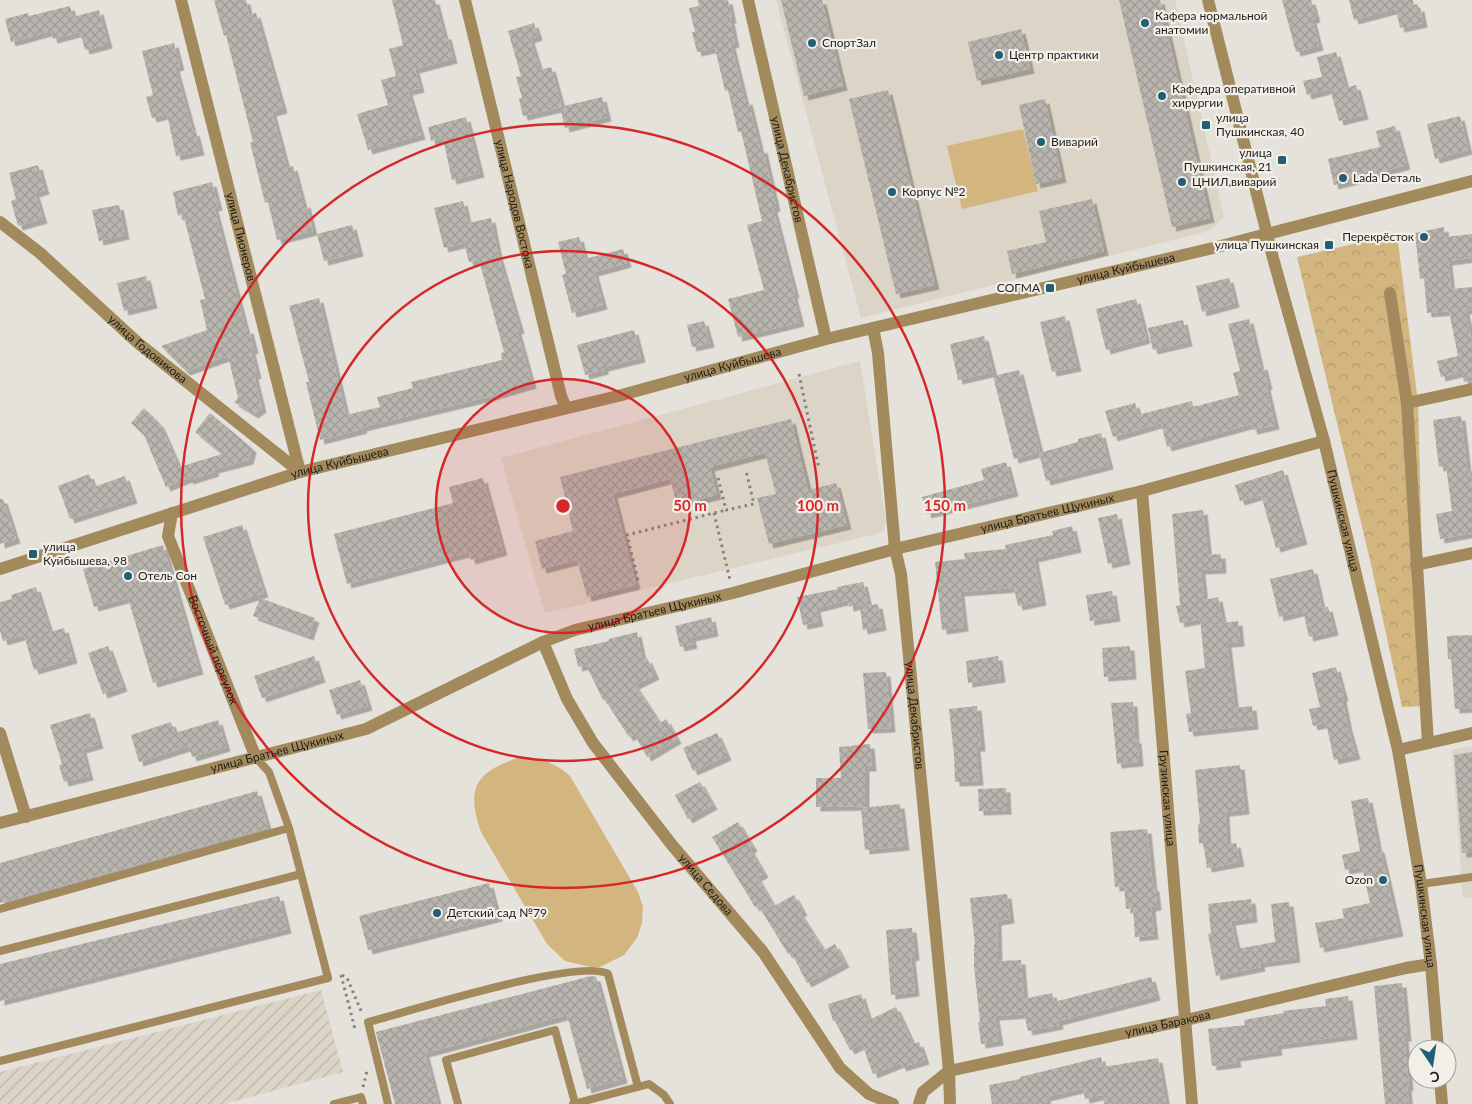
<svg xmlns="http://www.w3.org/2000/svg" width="1472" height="1104" font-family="Lato,sans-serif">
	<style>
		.built { fill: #dcd4c7 }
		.industrial { fill: url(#industrial-furrows) }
		.grass { fill: #d2b57f }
		.forest { fill: url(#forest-crowns) }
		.building { fill: url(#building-cross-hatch); filter: url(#shadow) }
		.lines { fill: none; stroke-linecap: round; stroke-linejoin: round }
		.path { stroke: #85827e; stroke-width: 3; stroke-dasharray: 2.5 4; stroke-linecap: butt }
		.service { stroke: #a38a5d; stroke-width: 8 }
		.minor { stroke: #a38a5d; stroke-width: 12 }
		.tertiary { stroke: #a38a5d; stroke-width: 12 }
		.ring { fill: none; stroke: #d62828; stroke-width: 2.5 }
		.poi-dot { fill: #225e76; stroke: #f2efe8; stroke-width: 2 }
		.labels { text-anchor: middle; stroke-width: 4.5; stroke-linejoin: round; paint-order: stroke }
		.poi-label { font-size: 12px; fill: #1f1e1c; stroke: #f2efe8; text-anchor: start }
		.street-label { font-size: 12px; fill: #1f1e1c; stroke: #f2efe8 }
		.centre { fill: #d62828; stroke: #f2efe8; stroke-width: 2.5 }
		.ring-label { font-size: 15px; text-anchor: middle; font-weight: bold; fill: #d62828; stroke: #f2efe8; stroke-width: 4.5; stroke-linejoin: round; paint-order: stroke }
	</style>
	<defs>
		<pattern id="industrial-furrows" width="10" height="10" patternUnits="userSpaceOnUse" patternTransform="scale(1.25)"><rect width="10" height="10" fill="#dcd4c7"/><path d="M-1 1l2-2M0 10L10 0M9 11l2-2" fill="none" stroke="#bcb6aa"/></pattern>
		<pattern id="forest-crowns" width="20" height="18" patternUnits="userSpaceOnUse" patternTransform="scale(1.25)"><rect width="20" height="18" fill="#d2b57f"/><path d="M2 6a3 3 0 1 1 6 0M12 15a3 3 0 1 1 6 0" fill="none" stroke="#b49b6d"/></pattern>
		<pattern id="building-cross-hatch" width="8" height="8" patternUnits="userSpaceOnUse" patternTransform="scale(1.25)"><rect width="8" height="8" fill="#b8b4ae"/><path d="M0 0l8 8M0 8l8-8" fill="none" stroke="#9e9a95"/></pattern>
		<filter id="shadow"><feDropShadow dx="4.5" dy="4.5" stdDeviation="0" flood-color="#0004"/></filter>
	</defs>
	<rect width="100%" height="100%" fill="#e5e1db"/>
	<!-- built -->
	<path class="built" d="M776 0H1175L1224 217 1209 231 861 318Z
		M860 361 886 521 884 529 880 533 545 613 501 458Z
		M1472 746V897L1463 898 1452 750Z"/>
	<!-- industrial -->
	<path class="industrial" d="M321 990 343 1072 224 1104H0V1072Z"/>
	<!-- grass -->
	<path class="grass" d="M1023 129 1038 191 962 209 947 146Z
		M520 757C539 757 556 763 570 776L638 892 643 907 642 923 637 938 624 955 600 967H591L565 961 547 944 481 832C465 786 477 772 520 757Z"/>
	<!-- forest -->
	<path class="forest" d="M1397 234 1418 403 1426 706 1402 707 1370 560 1297 257Z"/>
	<!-- building -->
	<path class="building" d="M214 0H246L249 15 256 13 283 109 272 112 287 168 293 166 303 204 306 203 313 231 277 240 268 202 265 203 250 142H253L226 35 224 36Z
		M392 0H435L444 35H447L453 59 415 69 420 88 408 91 421 135 368 150 357 114 388 105 381 80 396 76 389 49 403 45Z
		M698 0H728L732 19H730L735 43 731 44 745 101 748 100 760 149 763 148 776 207 773 208 795 294H793L800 322 738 337 728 299 764 290 747 225 762 221 741 131 738 132 728 90 725 91 715 48 697 52 692 32H695L689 8 699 6Z
		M781 0H822L843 86 804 96Z
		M1119 0H1160L1210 218 1172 227Z
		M1282 0H1311L1316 18 1312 19 1319 46 1296 52Z
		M1349 0H1413L1414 8 1420 7 1423 23 1400 28 1396 9 1354 20Z
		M70 6 73 17 99 10 108 44 85 50 80 32 53 39 51 31 11 42 5 19 28 13 29 16Z
		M534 23 538 36 530 39 540 70 551 67 562 107 523 116 519 99 522 98 516 77 521 76 508 31Z
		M1021 29 1030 69 977 81 968 42Z
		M174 43 180 66 175 67 193 132 195 131 200 151 176 156 167 114 152 118 146 97 153 95 142 51Z
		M1336 52 1346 88 1356 85 1364 115 1339 121 1330 89 1307 95 1303 81 1322 77 1317 57Z
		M888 90 935 285 896 294 849 99Z
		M602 97 607 117 565 128 560 107Z
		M1045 99 1062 178 1036 184 1019 105Z
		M1460 116 1468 150 1435 159 1427 124Z
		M466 117 480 173 452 180 443 138 431 141 428 127Z
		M1395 126 1406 165 1374 174 1375 175 1334 185 1328 159 1380 147 1376 131Z
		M38 165 45 190 35 193 43 219 18 226 11 201 16 199 9 173Z
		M212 182 218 206 214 207 246 330 249 329 254 349 251 350 257 374 254 375 262 408 254 414 234 402 238 398 228 356 186 371 161 346 207 330 200 300 205 299 183 214 178 216 173 192Z
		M1092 199 1104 251 1012 274 1007 251 1046 242 1039 211Z
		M463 201 468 223 491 218 498 254 520 329 517 330 532 384 488 397 362 427 363 429 320 440 306 382H309L289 306 319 298 346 415 380 407 377 397 413 388 411 382 502 360 501 353 504 352 479 260 469 262 464 243 444 248 434 208Z
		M119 205 125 235 99 241 92 210Z
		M352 225 359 252 324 261 317 234Z
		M1444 227 1445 237 1472 234V258L1448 261 1451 289 1472 287V309L1465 310 1472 341V381L1464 382 1462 372 1441 377 1437 361 1458 356 1449 311 1427 313 1424 278 1420 279 1415 233Z
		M579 237 585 259 623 249 627 263 594 272 603 305 572 313 562 275 566 274 558 242Z
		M146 276 153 304 124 311 117 283Z
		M1229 278 1235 303 1202 312 1196 286Z
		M1136 299 1146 339 1106 350 1096 309Z
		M1065 316 1077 367 1052 372 1040 322Z
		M1249 319 1260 366 1263 365 1268 385 1266 386 1275 425 1253 430 1251 424 1167 447 1161 423 1113 437 1105 411 1135 403 1138 415 1192 401 1193 407 1239 395 1233 373 1240 371 1228 324Z
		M1183 320 1188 342 1153 350 1148 328Z
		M704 321 710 343 692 347 687 325Z
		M634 330 641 358 604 367V370L585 375 577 345Z
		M984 336 993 372 958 380 950 344Z
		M1019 370 1040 452 1014 459 993 376Z
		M144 408 160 424 179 467 222 454 195 432 210 413 252 448 249 460 214 469 215 472 189 480 188 478 166 487 144 435 131 423Z
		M1461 416 1467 468H1469L1472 487V533L1440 539 1436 514 1452 511 1446 466 1439 467 1433 420Z
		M791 419 808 490 836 483 847 525 769 544 757 498 776 494 765 453 710 467 717 495 677 505 670 479 613 494 636 585 587 597 577 560 542 569 535 541 573 531 560 477Z
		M1101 433 1109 465 1046 481 1039 453 1078 442V439Z
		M1006 462 1014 492 927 514 922 497 984 480 981 469Z
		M1283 470 1303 540 1276 548 1261 495 1240 501 1235 485Z
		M89 474 94 487 125 476 133 499 70 519 58 486Z
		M483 478 503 551 471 560 469 552 347 584 334 534 453 503 449 487Z
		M0 499H3L16 539 0 544Z
		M1203 510 1208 555 1221 554 1222 569 1201 570 1204 600 1218 597 1223 623 1238 621 1240 642 1227 643 1235 708 1252 706 1254 725 1189 732 1186 714 1191 713 1185 671 1205 668 1200 619 1180 623 1176 606 1180 605 1172 514Z
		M1117 514 1126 560 1108 564 1098 518Z
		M242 525 264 593 225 605 203 537Z
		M1072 526 1077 548 1034 558 1042 601 1018 606 1014 588 960 592 964 627 942 630 935 562 965 559 964 553 1006 549 1005 545 1053 535 1052 531Z
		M163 545 199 670 153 683 128 598 94 607 83 569Z
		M1313 569 1322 608 1328 607 1334 631 1309 637 1303 611 1279 617 1270 579Z
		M863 582 868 603 849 607 848 600 816 608 819 622 803 625 797 597 838 589 837 587Z
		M36 587 50 632 64 628 73 659 34 670 24 635 3 641 0 631V602L12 599 11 595Z
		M1112 591 1116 617 1090 621 1086 595Z
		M260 598 315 618 309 636 253 616Z
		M878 604 882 626 863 630 860 607Z
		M711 617 714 632 691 637 693 644 680 647 675 626Z
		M637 632 643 661 647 658 655 675 635 685 660 723 666 719 677 739 647 757 634 734 629 737 605 700H603L586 665 578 667 574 649 609 641V639Z
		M1472 635V708L1455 709 1451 659H1448L1447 636Z
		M108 646 123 687 103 694 88 653Z
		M1130 646 1132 675 1104 677 1102 648Z
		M314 656 321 678 262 698 254 676Z
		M998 656 1001 678 968 683 966 661Z
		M1336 667 1344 697H1342L1348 727 1356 755 1334 760 1326 723 1313 726 1309 709 1320 707 1312 673Z
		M886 672 891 728 868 729 863 673Z
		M360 680 368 706 337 715 329 690Z
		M1133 702 1135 739H1137L1139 762 1117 764 1111 703Z
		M977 706 981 747H976L979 781 955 782 954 755 949 709Z
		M90 713 99 744 82 749 89 776 64 782 59 765 62 764 50 725Z
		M218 720 226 747 192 757 189 746 139 762 131 735 171 722 175 733Z
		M717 733 727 756 693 771 683 748Z
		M870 744 872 767H865V806L816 807V778H841L839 747Z
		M1472 752V852L1462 853 1454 755Z
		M1240 765 1245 810 1225 812 1227 845 1236 843 1240 862 1207 868 1203 843 1199 844 1198 824 1200 823 1195 770Z
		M700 782 713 805 688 819 675 795Z
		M1006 788 1007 810 979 811 978 789Z
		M257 791 268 828 0 903V863Z
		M1368 798 1378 848H1380L1399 932 1320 948 1315 923 1344 918 1342 909 1370 903 1362 867 1345 870 1342 855 1360 851 1351 801Z
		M900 804 905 846 865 850 861 808Z
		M738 822 753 847 750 849 764 873 757 877 774 906 794 895 803 911 800 913 824 950 835 944 845 963 807 983 791 952 788 954 758 905 755 907 712 837Z
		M1147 829 1153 887H1155L1157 906 1151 907 1154 935 1135 937 1133 908 1126 909 1124 886 1115 887 1110 832Z
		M489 883 498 917 368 950 359 916Z
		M1007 894 1010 919 997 921 998 961 1021 960 1024 999 1052 993 1054 1002 1151 977 1156 996 1058 1021 1059 1025 1028 1031 1024 1014 995 1016 999 1041 981 1044 978 1022H980L974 966V945H975L970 898Z
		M279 896 287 929 0 1001V964Z
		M1251 899 1253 918 1231 921 1237 949 1275 942 1271 904 1289 902 1296 958 1260 963 1261 967 1216 976 1208 934 1211 933 1208 904Z
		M912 928 915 956 911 957 915 992 891 995 886 930Z
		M591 976 596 977 623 1079 587 1089 567 1015 425 1053 438 1104H395L376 1032Z
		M1402 983 1407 1037H1404L1409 1086 1407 1087 1409 1104H1385L1374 986Z
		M861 994 869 1020 896 1007 913 1044 919 1042 925 1060 902 1067 900 1063 873 1074 862 1044 850 1050 835 1021H833L828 1004Z
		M1348 996 1353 1035 1277 1045 1278 1051 1236 1057 1237 1063 1212 1066 1208 1029 1245 1025 1244 1020 1284 1013 1283 1011 1326 1006 1325 999Z
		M1101 1057 1103 1067 1158 1058 1166 1104H1104L1103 1095 1085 1099 1083 1088 1046 1097 1048 1104H1026L1025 1101 1008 1104H992L989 1085 1020 1079V1077Z"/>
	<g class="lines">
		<!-- path -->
		<path class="path" d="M799 374 819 469
			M718 478 726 510 754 504 746 471
			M714 513 730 580
			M638 580 627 535 726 510
			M341 975 355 1029
			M342 975 347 978 362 1013
			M363 1087 367 1071"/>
		<!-- service -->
		<path class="service" d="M1421 884 1472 877
			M0 909 289 828
			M0 951 301 874
			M0 1061 328 978 289 828 269 772 256 758
			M334 1104 361 1097 363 1104
			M388 1104 368 1022C407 1012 580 957 608 974L638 1087
			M458 1104 446 1060 555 1030 575 1103
			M573 1104 649 1084 664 1095 670 1104"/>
		<!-- minor -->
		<g class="minor">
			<path id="s1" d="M181 0 300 472"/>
			<path id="s2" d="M465 0 561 396 566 408"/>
			<path id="s3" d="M748 0 826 339"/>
			<path id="s4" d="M0 222 40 253 138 343 300 472"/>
			<path d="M1390 293 1407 403 1428 743"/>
			<path id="s5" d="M873 328 878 353 895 549 901 574 949 1071 950 1104"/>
			<path d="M1407 403 1472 389"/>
			<path id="s6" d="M1142 491 1192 1104"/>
			<path id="s7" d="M172 513 168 536 256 758"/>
			<path d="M1416 565 1472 553"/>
			<path id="s8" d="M543 642 567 699 593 743 672 845 763 952 840 1068 869 1094 893 1104"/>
			<path d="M0 733 26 817"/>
			<path d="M1398 750 1472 733"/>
			<path id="s9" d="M0 823 366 729 543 642 575 630 733 593 895 549 1142 491 1324 441"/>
			<path id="s10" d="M919 1104 923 1092 949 1071 1186 1020 1406 968 1431 964"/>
		</g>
		<!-- tertiary -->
		<g class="tertiary">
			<path id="s11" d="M1208 0 1273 258 1324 441 1398 750 1421 884 1431 964 1438 1049"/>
			<path id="s12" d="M0 569 300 472 618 396 826 339 1213 248 1472 181"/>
			<path d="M1440 1079 1442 1104"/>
		</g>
	</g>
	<!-- distance rings -->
	<circle cx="563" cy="506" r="127" fill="#d62828" fill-opacity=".12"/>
	<g class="ring">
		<circle cx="563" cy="506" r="127"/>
		<circle cx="563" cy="506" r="255"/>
		<circle cx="563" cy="506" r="382"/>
	</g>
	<!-- markers -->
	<g class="poi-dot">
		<circle cx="1145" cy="23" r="5"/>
		<circle cx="812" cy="43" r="5"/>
		<circle cx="999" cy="55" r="5"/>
		<circle cx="1162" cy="96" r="5"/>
		<rect x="1201" y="120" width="10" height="10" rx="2.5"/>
		<circle cx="1041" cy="142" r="5"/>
		<rect x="1277" y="155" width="10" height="10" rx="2.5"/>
		<circle cx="1343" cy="178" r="5"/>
		<circle cx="1182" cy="182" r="5"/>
		<circle cx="892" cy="192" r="5"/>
		<circle cx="1424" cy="237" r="5"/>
		<rect x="1324" y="240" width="10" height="10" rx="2.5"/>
		<rect x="1045" y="283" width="10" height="10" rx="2.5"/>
		<rect x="28" y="549" width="10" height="10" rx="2.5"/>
		<circle cx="128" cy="576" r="5"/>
		<circle cx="1383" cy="880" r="5"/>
		<circle cx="437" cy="913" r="5"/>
	</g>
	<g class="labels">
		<!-- poi labels -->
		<g class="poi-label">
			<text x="1155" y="20">Кафера нормальной<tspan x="1155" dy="14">анатомии</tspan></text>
			<text x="822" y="47">СпортЗал</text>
			<text x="1009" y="59">Центр практики</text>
			<text x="1172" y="93">Кафедра оперативной<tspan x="1172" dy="14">хирургии</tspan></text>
			<text x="1216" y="122">улица<tspan x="1216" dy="14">Пушкинская, 40</tspan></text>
			<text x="1051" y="146">Виварий</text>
			<text x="1272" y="157" text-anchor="end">улица<tspan x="1272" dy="14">Пушкинская, 21</tspan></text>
			<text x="1353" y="182">Lada Dеталь</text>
			<text x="1192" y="186">ЦНИЛ,виварий</text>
			<text x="902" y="196">Корпус №2</text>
			<text x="1414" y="241" text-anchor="end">Перекрёсток</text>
			<text x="1319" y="249" text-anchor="end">улица Пушкинская</text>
			<text x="1040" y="292" text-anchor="end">СОГМА</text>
			<text x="43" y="551">улица<tspan x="43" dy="14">Куйбышева, 98</tspan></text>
			<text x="138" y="580">Отель Сон</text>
			<text x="1373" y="884" text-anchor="end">Ozon</text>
			<text x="447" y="917">Детский сад №79</text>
		</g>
		<!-- street labels -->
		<g class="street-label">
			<text dy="4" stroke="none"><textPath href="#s3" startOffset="174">улица Декабристов</textPath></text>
			<text dy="4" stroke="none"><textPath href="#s2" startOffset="210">улица Народов Востока</textPath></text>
			<text dy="4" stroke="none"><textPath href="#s1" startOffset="244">улица Пионеров</textPath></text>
			<text dy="4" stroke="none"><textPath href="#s12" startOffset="1166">улица Куйбышева</textPath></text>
			<text dy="4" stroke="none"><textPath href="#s4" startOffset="195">улица Годовикова</textPath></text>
			<text dy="4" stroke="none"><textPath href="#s12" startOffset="761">улица Куйбышева</textPath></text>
			<text dy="4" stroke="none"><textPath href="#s12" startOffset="356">улица Куйбышева</textPath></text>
			<text dy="4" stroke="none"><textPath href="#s9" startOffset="1096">улица Братьев Щукиных</textPath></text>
			<text dy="4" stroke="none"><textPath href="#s11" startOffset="538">Пушкинская улица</textPath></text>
			<text dy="4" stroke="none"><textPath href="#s9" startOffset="691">улица Братьев Щукиных</textPath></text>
			<text dy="4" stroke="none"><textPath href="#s7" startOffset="146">Восточный переулок</textPath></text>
			<text dy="4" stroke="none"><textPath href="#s5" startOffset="390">улица Декабристов</textPath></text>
			<text dy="4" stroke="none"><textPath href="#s9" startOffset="286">улица Братьев Щукиных</textPath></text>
			<text dy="4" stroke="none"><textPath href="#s6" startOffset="308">Грузинская улица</textPath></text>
			<text dy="4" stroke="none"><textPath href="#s8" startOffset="294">улица Седова</textPath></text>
			<text dy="4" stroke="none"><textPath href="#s11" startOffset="942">Пушкинская улица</textPath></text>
			<text dy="4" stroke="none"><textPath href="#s10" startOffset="270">улица Баракова</textPath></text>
		</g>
	</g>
	<circle cx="563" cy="506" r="8" class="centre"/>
	<g class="ring-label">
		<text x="690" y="511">50 m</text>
		<text x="818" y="511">100 m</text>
		<text x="945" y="511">150 m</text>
	</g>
	<!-- north arrow -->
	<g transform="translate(1432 1064) rotate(167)"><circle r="24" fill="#f2efe8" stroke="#9e9b96"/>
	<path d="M0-4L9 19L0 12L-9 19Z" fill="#225e76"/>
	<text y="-8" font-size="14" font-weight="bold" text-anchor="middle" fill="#1f1e1c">С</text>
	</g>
</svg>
